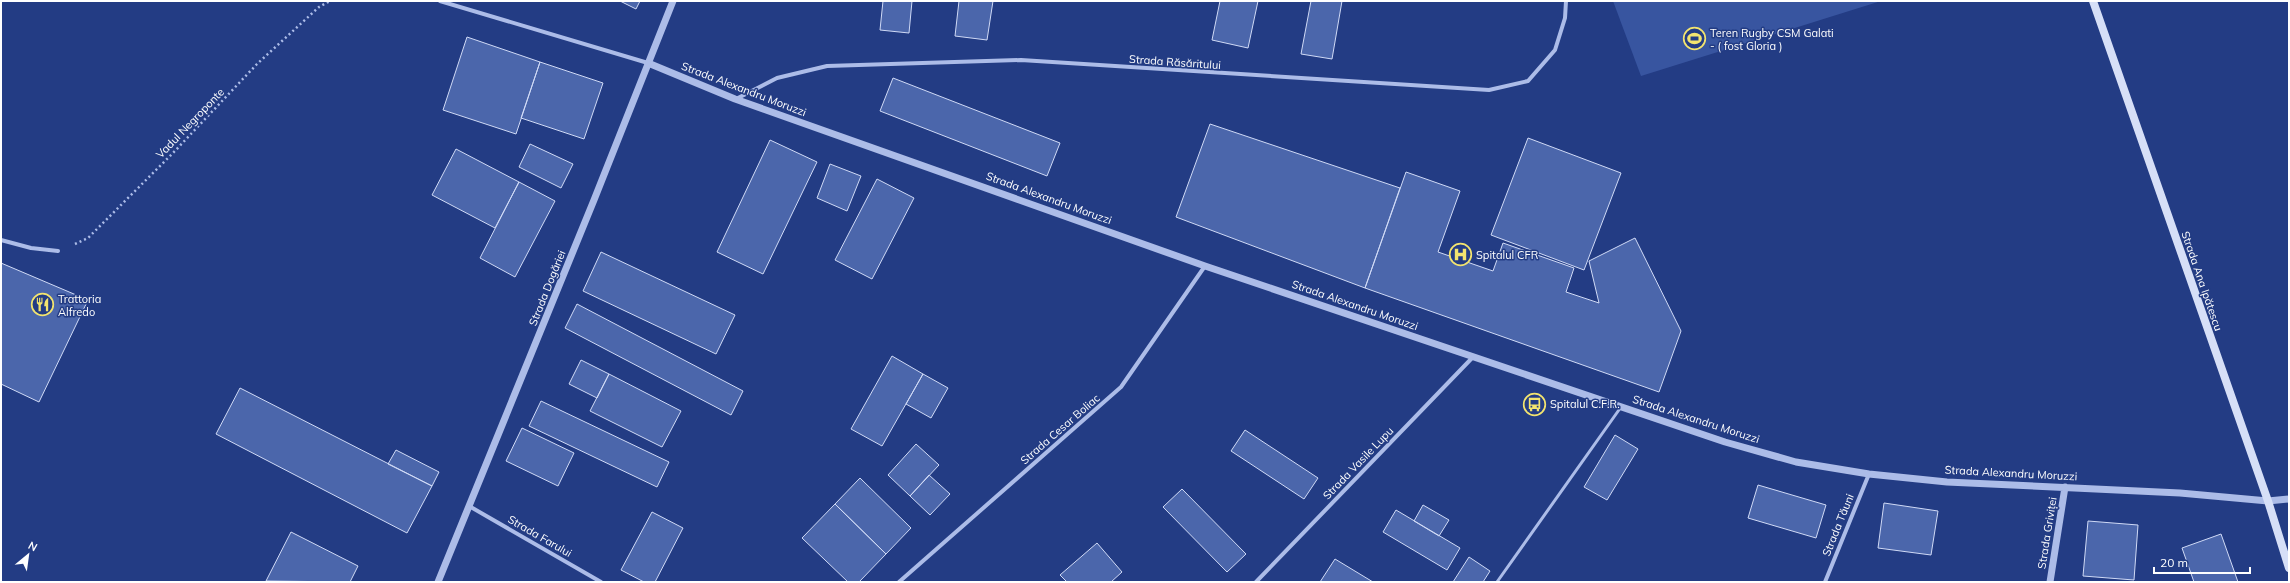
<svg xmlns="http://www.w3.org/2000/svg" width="2290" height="583" font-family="Mulish,sans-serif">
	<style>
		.green { fill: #3855a0 }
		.building { fill: #4b66ab; stroke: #d0daf6 }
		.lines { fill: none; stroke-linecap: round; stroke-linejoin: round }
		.path { stroke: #acbce8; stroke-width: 2.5; stroke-dasharray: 2 3; stroke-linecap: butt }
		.service { stroke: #acbce8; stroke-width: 3 }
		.minor { stroke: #acbce8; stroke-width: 4 }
		.tertiary { stroke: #acbce8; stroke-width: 7 }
		.secondary { stroke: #d6dff7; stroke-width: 8 }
		.labels { text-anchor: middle; stroke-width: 3; stroke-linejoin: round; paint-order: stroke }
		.poi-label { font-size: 11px; fill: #fff; stroke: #233c84; text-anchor: start }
		.street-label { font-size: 11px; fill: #fff; stroke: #233c84 }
	</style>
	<rect width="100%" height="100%" fill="#233c84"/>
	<!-- green -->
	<path class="green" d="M1613 1H1881L1641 76Z"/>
	<!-- building -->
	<path class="building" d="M620 1H640L636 9Z
		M883 1H912L909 33 880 30Z
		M959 1H993L987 40 955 36Z
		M1220 1H1258L1248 48 1212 40Z
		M1311 1H1342L1332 59 1301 54Z
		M467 37 540 62 516 134 443 110Z
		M540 62 603 83 584 139 521 118Z
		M893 78 1060 143 1047 176 880 111Z
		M1210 124 1400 188 1365 288 1176 217Z
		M1528 138 1621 173 1584 270 1491 235Z
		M770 140 817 162 763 274 717 252Z
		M530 144 573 164 561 188 519 167Z
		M456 149 519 182 495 228 432 195Z
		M830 164 861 176 847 211 817 198Z
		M1406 172 1460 191 1438 252 1493 271 1503 243 1574 268 1566 292 1599 303 1589 261 1635 238 1681 331 1659 392 1365 288Z
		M877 179 914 198 872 279 835 260Z
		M519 182 555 201 515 277 480 258Z
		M601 252 735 315 716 354 583 291Z
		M1 263 88 300 39 402 1 384Z
		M577 304 743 391 731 415 565 328Z
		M892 356 923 374 882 446 851 429Z
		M581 360 609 374 597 398 569 384Z
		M609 374 681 411 662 447 590 411Z
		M923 374 948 388 931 418 906 404Z
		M240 388 432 486 407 533 216 434Z
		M541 401 669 462 657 487 529 426Z
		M522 428 574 453 558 486 506 461Z
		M1245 430 1318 478 1304 499 1231 451Z
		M1615 435 1638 449 1607 500 1584 487Z
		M916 444 939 465 910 496 888 475Z
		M396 450 439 472 432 486 388 464Z
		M929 475 950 494 930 515 910 496Z
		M860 478 911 528 886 554 835 504Z
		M1758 485 1826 505 1816 538 1748 518Z
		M1182 489 1246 554 1227 572 1163 507Z
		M1884 503 1938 511 1931 555 1878 548Z
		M835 504 886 554 859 582H848L802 538Z
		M1423 505 1449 520 1439 536 1414 521Z
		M1396 510 1460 548 1447 570 1383 532Z
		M652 512 683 528 655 582H644L621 570Z
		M2088 521 2138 525 2134 580 2083 576Z
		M291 532 358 566 350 582 266 581Z
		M2221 534 2238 582H2194L2182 548Z
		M1097 543 1122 572 1111 582H1067L1060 575Z
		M1469 557 1490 571 1483 582H1453Z
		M1335 559 1373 582H1320Z"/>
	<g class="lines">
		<!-- path -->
		<path class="path" d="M75 244 88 238 173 153 257 64 319 7 330 1"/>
		<!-- service -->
		<path class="service" d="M1497 582 1621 407"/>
		<!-- minor -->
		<path class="minor" d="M440 1 648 63
			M736 99 777 78 827 66 1021 60 1489 90 1528 81 1555 50 1565 18 1566 1
			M1 240 31 248 58 251
			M469 506 601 582
			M899 582 1121 387 1205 266
			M1256 582 1473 357
			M1825 582 1869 474"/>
		<!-- tertiary -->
		<path class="tertiary" d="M648 63 735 99 1205 266 1725 442 1796 462 1869 474 1947 482 2180 493 2268 501 2289 499
			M438 582 594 200 673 1
			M2050 582 2065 487"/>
		<!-- secondary -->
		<path class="secondary" d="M2093 1 2268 501 2289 568"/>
	</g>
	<!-- icons -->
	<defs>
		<symbol id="stadium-ring" viewBox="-11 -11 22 22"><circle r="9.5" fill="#233c84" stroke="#f3e46f" stroke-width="1.5"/><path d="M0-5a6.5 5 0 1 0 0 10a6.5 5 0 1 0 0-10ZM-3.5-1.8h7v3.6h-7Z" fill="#f3e46f"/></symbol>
		<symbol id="hospital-ring" viewBox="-11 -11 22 22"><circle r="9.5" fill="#233c84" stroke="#f3e46f" stroke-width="1.5"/><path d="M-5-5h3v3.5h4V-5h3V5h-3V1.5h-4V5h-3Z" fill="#f3e46f"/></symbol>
		<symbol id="restaurant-ring" viewBox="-11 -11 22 22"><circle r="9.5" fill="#233c84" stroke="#f3e46f" stroke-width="1.5"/><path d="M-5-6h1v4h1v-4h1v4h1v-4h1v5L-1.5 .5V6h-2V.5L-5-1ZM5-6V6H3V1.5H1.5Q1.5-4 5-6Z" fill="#f3e46f"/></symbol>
		<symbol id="bus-ring" viewBox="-11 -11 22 22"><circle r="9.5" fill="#233c84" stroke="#f3e46f" stroke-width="1.5"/><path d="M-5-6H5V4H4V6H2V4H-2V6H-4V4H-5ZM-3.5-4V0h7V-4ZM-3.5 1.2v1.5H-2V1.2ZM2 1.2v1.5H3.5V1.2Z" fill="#f3e46f"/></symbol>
	</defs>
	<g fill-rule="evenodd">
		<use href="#stadium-ring" x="1682" y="26" width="25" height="25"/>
		<use href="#hospital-ring" x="1448" y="242" width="25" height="25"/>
		<use href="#restaurant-ring" x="30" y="292" width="25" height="25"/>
		<use href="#bus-ring" x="1522" y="392" width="25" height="25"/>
	</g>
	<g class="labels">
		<!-- poi labels -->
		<g class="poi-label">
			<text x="1710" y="37">Teren Rugby CSM Galati<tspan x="1710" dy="13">- ( fost Gloria )</tspan></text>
			<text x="1476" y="259">Spitalul CFR</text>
			<text x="58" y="303">Trattoria<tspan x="58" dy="13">Alfredo</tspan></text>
			<text x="1550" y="408">Spitalul C.F.R.</text>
		</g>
		<!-- street labels -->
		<g class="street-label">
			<text transform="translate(1175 62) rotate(4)" y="4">Strada Răsăritului</text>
			<text transform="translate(744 89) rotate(21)" y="4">Strada Alexandru Moruzzi</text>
			<text transform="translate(190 123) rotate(-46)" y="4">Vadul Negroponte</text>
			<text transform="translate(1049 198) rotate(20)" y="4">Strada Alexandru Moruzzi</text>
			<text transform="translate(2202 281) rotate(71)" y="4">Strada Ana Ipătescu</text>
			<text transform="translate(547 288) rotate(-68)" y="4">Strada Dogăriei</text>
			<text transform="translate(1355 305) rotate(19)" y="4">Strada Alexandru Moruzzi</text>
			<text transform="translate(1696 419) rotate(18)" y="4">Strada Alexandru Moruzzi</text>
			<text transform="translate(1060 429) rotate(-41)" y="4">Strada Cesar Boliac</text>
			<text transform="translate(1358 463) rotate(-46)" y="4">Strada Vasile Lupu</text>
			<text transform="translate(2011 473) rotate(3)" y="4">Strada Alexandru Moruzzi</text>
			<text transform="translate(1838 525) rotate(-68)" y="4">Strada Tăuni</text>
			<text transform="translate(2047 533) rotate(-81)" y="4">Strada Griviței</text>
			<text transform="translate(540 536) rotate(30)" y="4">Strada Farului</text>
		</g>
	</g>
	<!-- border -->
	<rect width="2290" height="583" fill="none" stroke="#ffffff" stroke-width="4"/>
	<!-- north arrow -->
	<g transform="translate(28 555) rotate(29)" stroke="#233c84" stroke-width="3" paint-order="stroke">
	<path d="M0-3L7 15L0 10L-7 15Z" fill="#ffffff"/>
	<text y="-6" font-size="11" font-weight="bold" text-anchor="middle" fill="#ffffff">N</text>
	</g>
	<!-- scale -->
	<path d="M2154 567v6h96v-6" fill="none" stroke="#ffffff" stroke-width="2"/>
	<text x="2160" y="567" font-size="12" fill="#ffffff" stroke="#233c84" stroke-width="3" paint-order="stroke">20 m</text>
</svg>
